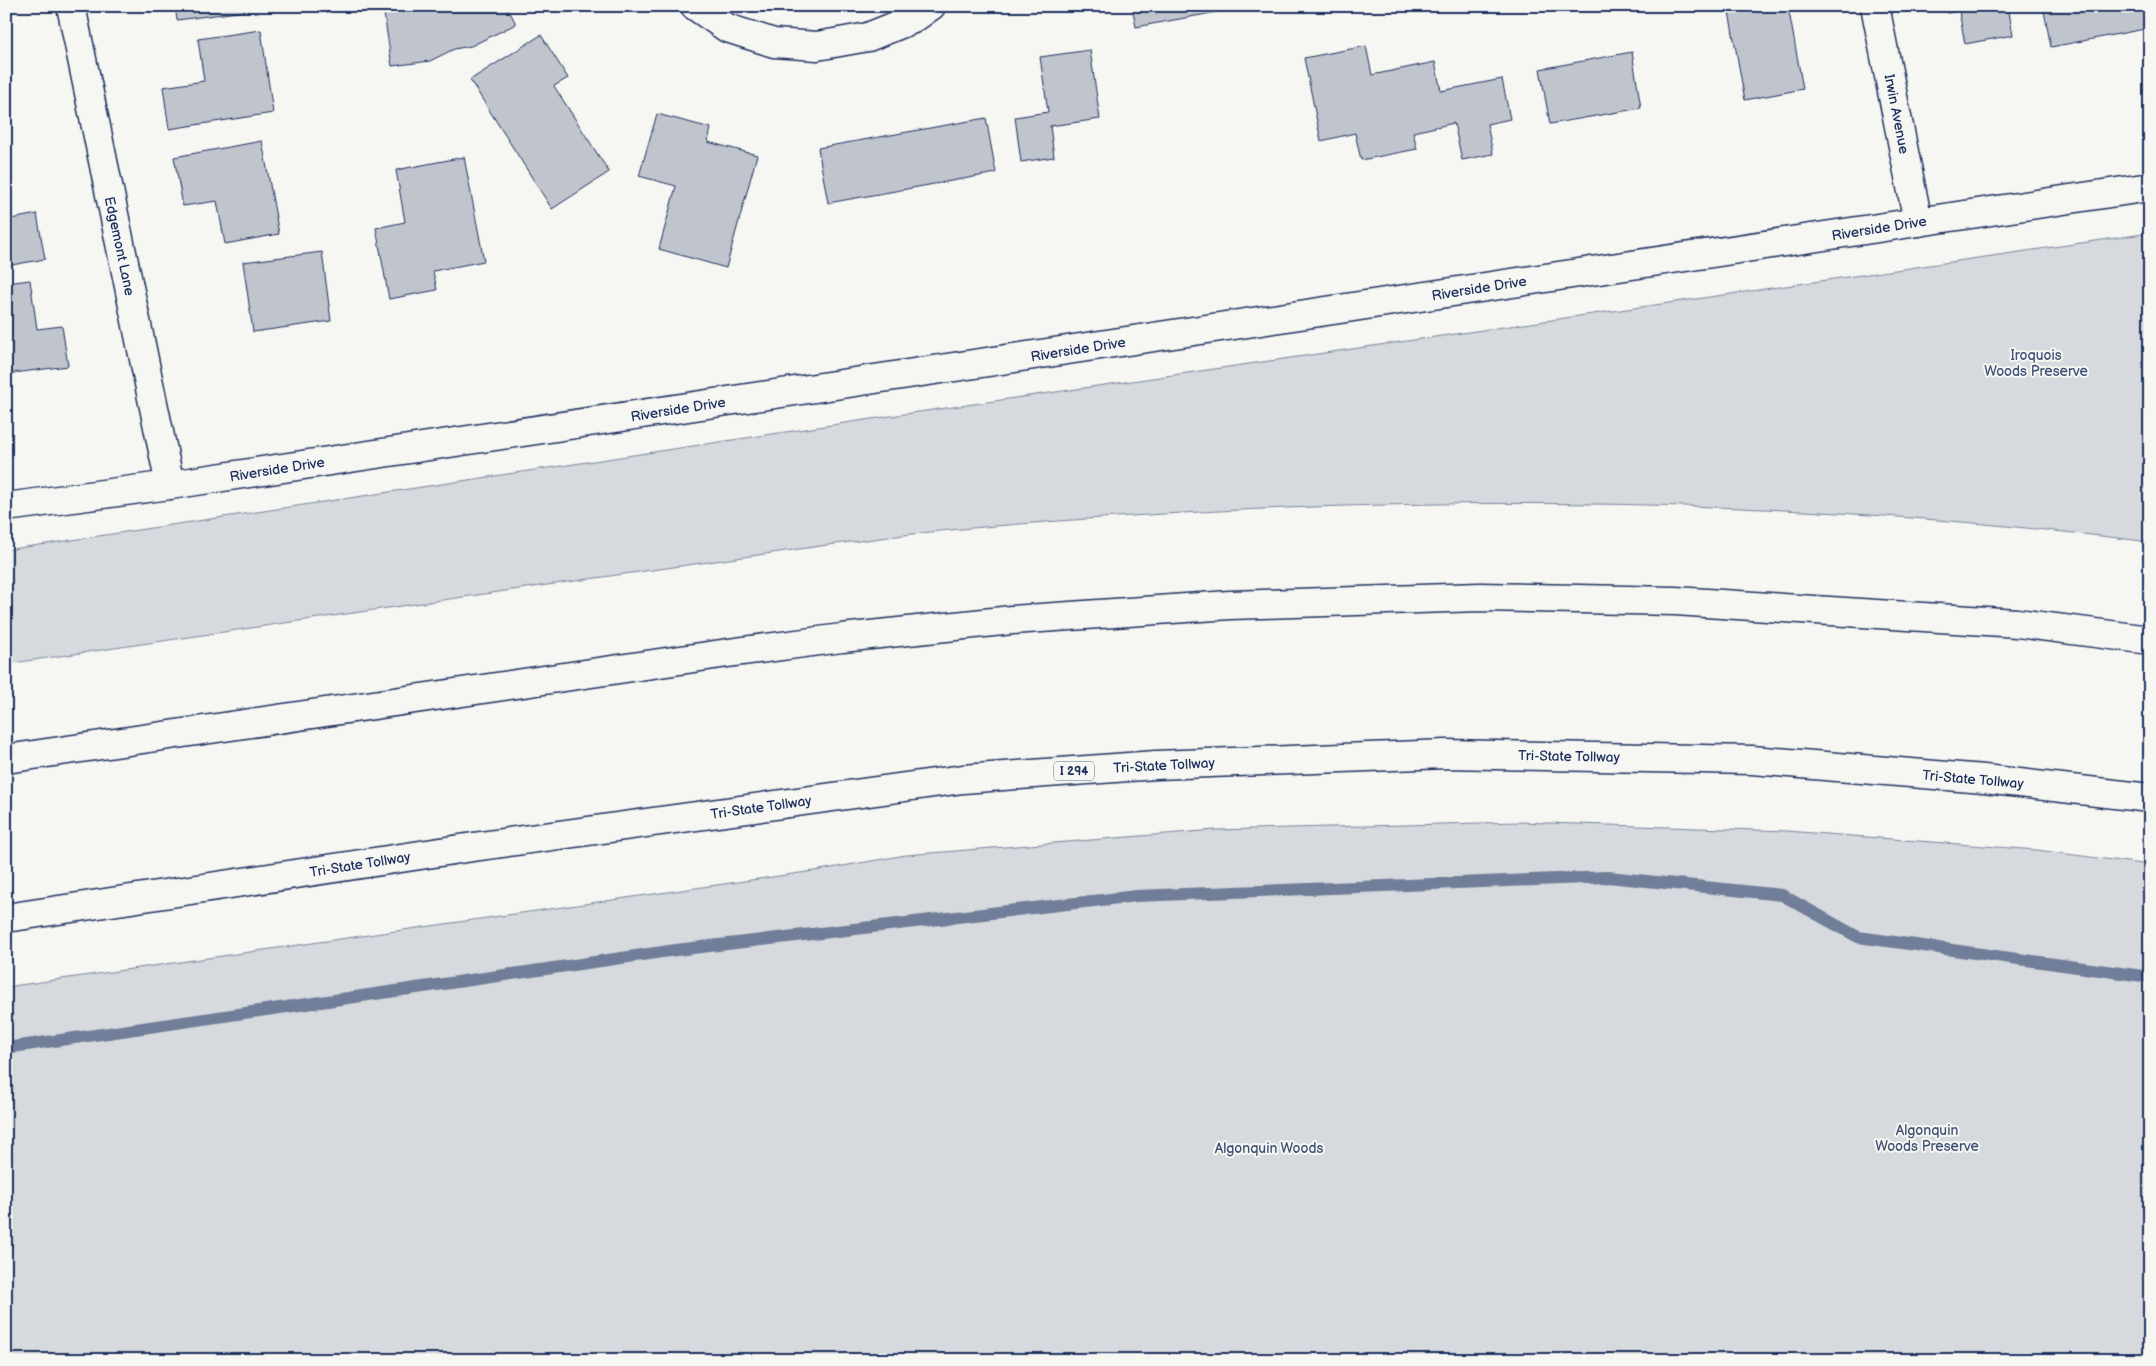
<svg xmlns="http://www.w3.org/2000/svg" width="2156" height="1366" font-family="'Balsamiq Sans',sans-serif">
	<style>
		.green { fill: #d6d9dd; stroke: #78849e }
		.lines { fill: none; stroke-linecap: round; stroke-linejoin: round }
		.stream { stroke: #717e99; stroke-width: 12 }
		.building { fill: #c0c4cd; stroke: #1b2f5e }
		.street-casing { stroke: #1b2f5e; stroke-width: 31 }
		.secondary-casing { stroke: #1b2f5e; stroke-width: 31 }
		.highway-casing { stroke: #1b2f5e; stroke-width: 31 }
		.street { stroke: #f6f6f2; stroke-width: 28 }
		.secondary { stroke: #f6f6f2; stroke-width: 28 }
		.highway { stroke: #f6f6f2; stroke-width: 28 }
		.labels { text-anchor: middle; stroke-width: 4; stroke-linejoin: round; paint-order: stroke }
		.shield { fill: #f6f6f2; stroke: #5d6b8a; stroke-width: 1 }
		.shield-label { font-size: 12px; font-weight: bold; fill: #1b2f5e }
		.street-label { font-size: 14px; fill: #1b2f5e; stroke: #f6f6f2 }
		.park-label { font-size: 14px; fill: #405177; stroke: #f6f6f2 }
	</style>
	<rect width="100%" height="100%" fill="#f6f6f2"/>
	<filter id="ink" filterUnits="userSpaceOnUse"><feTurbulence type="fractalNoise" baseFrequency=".02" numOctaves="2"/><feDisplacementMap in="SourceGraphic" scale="10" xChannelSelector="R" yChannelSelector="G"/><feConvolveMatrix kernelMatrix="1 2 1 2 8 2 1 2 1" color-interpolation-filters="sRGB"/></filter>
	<g filter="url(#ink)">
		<!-- green -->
		<path class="green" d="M2150 233V542C1748 491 1341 494 939 531 900 535 860 541 821 546 746 557 671 567 596 578 399 606 203 635 6 664V550L891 416Z
			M1518 822 1787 831 2037 850 2150 865V1360H6V987L814 871 906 855 1215 830Z"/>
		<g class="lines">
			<!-- stream -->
			<path class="stream" d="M6 1048 676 950 1136 896 1608 877 1782 895 1858 937 2150 977"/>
		</g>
		<!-- building -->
		<path class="building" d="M175 6H245V11L177 20Z
			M507 6 516 24 471 46 454 49 430 61 392 66 383 7Z
			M1132 6H1228V10L1136 27Z
			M1728 6H1788L1803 89 1745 100Z
			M1946 6H2008L2013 35 1965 44 1959 11 1947 13Z
			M2043 6H2150V28L2051 47Z
			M261 30 273 113 169 129 163 87 204 81 198 39Z
			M541 35 568 78 554 86 609 172 552 209 470 80Z
			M1366 46 1372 75 1435 62 1441 91 1502 79 1510 119 1487 124 1493 154 1462 160 1454 123 1413 132 1417 149 1361 160 1355 133 1321 141 1304 58Z
			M1090 50 1100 119 1050 126 1054 157 1021 162 1015 117 1048 112 1040 57Z
			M1632 52 1641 108 1550 124 1540 69Z
			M6 54 12 97H6Z
			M657 114 711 128 708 142 757 155 726 268 659 249 676 186 639 176Z
			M986 118 996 173 828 203 818 148Z
			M262 141 279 234 225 244 217 201 183 206 174 157Z
			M464 157 484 261 433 271 437 290 389 299 376 228 405 222 396 170Z
			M37 214 45 259 6 266V220Z
			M322 252 331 321 253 332 243 262Z
			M30 280 37 329 62 326 68 366 6 374V283Z"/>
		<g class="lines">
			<defs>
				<path id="street" d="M71 6 170 485
					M695 6 727 28 774 43 817 46 868 37 913 19 931 6
					M1875 6 1918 222"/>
				<path id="secondary" d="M6 507 170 485 2150 187"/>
				<path id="highway" d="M6 759 728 653 842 638 1012 620 1230 605 1480 597 1675 601 2017 623 2150 640
					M6 918 473 847 963 779 1156 765 1446 754 1752 760 1984 779 2150 798"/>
			</defs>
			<!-- street casing -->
			<use href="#street" class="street-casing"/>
			<!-- secondary casing -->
			<use href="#secondary" class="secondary-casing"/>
			<!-- highway casing -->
			<use href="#highway" class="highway-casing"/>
			<!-- street -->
			<use href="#street" class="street"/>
			<!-- secondary -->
			<use href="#secondary" class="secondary"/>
			<!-- highway -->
			<use href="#highway" class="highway"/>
		</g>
	</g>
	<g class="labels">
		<!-- shield labels -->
		<rect class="shield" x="1054" y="761.5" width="40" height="19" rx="4"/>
		<g class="shield-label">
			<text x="1074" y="775">I 294</text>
		</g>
		<!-- street labels -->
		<g class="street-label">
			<text transform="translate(1897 114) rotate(79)" y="5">Irwin Avenue</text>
			<text transform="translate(1879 228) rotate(-9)" y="5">Riverside Drive</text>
			<text transform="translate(120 246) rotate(78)" y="5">Edgemont Lane</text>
			<text transform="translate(1479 288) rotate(-9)" y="5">Riverside Drive</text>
			<text transform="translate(1078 349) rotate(-9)" y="5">Riverside Drive</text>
			<text transform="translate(678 409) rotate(-9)" y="5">Riverside Drive</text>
			<text transform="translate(277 469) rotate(-9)" y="5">Riverside Drive</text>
			<text transform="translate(1569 756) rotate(1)" y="5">Tri-State Tollway</text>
			<text transform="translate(1164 765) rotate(-3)" y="5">Tri-State Tollway</text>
			<text transform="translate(1973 779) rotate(5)" y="5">Tri-State Tollway</text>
			<text transform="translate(761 807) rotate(-8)" y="5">Tri-State Tollway</text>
			<text transform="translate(360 864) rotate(-9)" y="5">Tri-State Tollway</text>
		</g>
		<!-- park labels -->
		<g class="park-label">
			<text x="2036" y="360">Iroquois<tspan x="2036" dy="16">Woods Preserve</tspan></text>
			<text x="1927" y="1135">Algonquin<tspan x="1927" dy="16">Woods Preserve</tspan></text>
			<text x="1269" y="1153">Algonquin Woods</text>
		</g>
	</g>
	<!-- margin -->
	<rect width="2156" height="1366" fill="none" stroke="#f6f6f2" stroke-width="25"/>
	<rect x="12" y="12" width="2131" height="1341" fill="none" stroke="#1b2f5e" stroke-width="2" filter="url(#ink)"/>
</svg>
